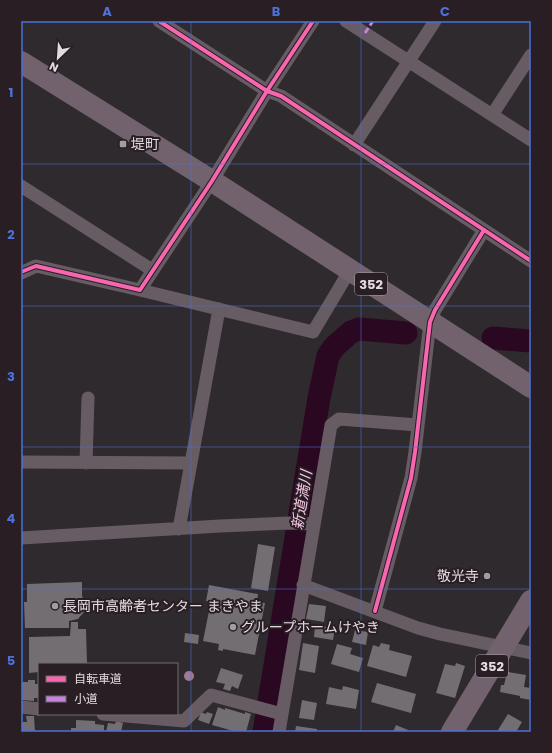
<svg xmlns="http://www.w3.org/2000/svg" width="552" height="753" font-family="Poppins,'Noto Sans JP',sans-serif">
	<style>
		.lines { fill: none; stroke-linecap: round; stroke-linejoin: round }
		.river { stroke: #2b0822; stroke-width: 23 }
		.building { fill: #736e71 }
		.street { stroke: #675c64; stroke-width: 13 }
		.highway { stroke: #71626d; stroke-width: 22 }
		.quiet { stroke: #c483df; stroke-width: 3; stroke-dasharray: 6 3; stroke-linecap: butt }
		.cycleway-casing { stroke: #281e24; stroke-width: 6 }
		.cycleway { stroke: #f766af; stroke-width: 4 }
		.tree { fill: #a07992 }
		.grid { fill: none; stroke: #4e71da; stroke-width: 1; stroke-opacity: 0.55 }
		.poi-dot { fill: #a39da1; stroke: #281e24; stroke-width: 1.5 }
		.labels { text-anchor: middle; stroke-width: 4; stroke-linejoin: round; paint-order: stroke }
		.shield { fill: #281e24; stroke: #aaa2a7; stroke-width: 1 }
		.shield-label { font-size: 13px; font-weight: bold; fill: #e2dbdf }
		.poi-label { font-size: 14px; fill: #e2dbdf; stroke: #281e24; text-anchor: start }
		.water-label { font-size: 15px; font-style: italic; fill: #f4c7e3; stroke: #281e24 }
		.neatline { fill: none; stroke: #4e71da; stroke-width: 1.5 }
		.grid-label { font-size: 13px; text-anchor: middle; font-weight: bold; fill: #4e71da }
	</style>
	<rect width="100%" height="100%" fill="#2f2a2d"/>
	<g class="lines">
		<!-- river -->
		<path class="river" d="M493 338 531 341
			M264 732 319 398 328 356 334 347 351 332 359 329 406 333"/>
	</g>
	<!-- building -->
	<path class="building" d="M258 544 275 547 268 591 251 588Z
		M82 582V596L86 604 84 612 78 619 69 621V628H25L24 602H27V584Z
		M209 585 258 594 257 602 265 603 255 655 223 649V651L218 650 219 644 203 641 209 611 218 613 219 607 214 606V602L206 601Z
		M309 604 326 606 324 622 306 619Z
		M71 622H78V629H86L87 664H39V672L29 673V637L70 636Z
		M315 625 335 628 333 640 314 637Z
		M355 630 368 632 366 645 352 642Z
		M185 633 199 635 198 644 184 642Z
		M303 643 319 646 315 673 299 670Z
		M381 643 390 645 389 650 412 656 406 677 367 666 373 645 379 647Z
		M337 644 352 648 350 654 363 658 359 672 331 664Z
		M456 663 465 666 455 698 436 693 445 664 455 666Z
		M221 668 243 675 238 689 232 686 230 691 223 689 225 684 216 682Z
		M508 672 526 675 524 687 531 688V700L520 698V696L500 692 501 685H504L506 677Z
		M28 680H35V684H39V698H34V701L21 700 22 682H28Z
		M377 683 416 694 411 713 371 702Z
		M343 686 359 690 356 709 326 704 329 687 342 690Z
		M302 700 317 703 314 720 299 718Z
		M218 707 225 710V708L245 714V712L251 714 246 732H237L212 725Z
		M201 712 206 714 207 712 213 714 209 724 198 720Z
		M508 714 522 722 516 732H501L498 730Z
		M26 716H34L35 732H21V722H27Z
		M76 720 95 721V724L104 725V732H71V728H76Z
		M116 721 123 723 121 732H106L108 723 115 724Z
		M396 725 408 730 411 732H393Z
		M296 726 317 729V732H295Z"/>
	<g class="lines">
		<!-- street -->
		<path class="street" d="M159 21 267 91 281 96 531 261
			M346 21 531 140
			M492 115 531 55
			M354 145 435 21
			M21 186 152 270
			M21 273 36 266 140 290 212 181 267 91 313 21
			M140 290 313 332 350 270
			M21 462 191 463
			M86 463 88 398
			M179 529 219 309
			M21 538 220 526 289 523 313 524
			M303 585 418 628 440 634 531 653
			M375 611 411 478 415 452 430 322 435 310 484 230
			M21 707 39 709
			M103 714 184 721 211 695 282 714
			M279 732 331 425 339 419 418 425"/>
		<!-- highway -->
		<path class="highway" d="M21 62 212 181 531 387
			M452 732 531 601"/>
		<!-- quiet -->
		<path class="quiet" d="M365 33 373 21"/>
		<defs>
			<path id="cycleway" d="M159 21 267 91 281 96 531 261
				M21 272 36 266 140 290 212 181 267 91 313 21
				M375 611 411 478 415 452 430 322 435 310 484 230"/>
		</defs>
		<!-- cycleway casing -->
		<use href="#cycleway" class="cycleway-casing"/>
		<!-- cycleway -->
		<use href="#cycleway" class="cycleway"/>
	</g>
	<!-- trees -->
	<circle class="tree" cx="189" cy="676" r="5"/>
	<!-- grid -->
	<path class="grid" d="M191 21V732M361 21V732M21 164H531M21 306H531M21 447H531M21 589H531"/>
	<!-- markers -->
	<g class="poi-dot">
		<rect x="119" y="140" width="8" height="8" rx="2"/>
		<circle cx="487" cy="576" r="4"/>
		<circle cx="55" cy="606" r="4"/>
		<circle cx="233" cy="627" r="4"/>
	</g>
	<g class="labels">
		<!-- shield labels -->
		<g class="shield">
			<rect x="355" y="273" width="32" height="22" rx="3"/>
			<rect x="476" y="655" width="32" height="22" rx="3"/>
		</g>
		<g class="shield-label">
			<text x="371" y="289">352</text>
			<text x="492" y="671">352</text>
		</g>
		<!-- poi labels -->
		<g class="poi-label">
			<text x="131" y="149">堤町</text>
			<text x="479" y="581" text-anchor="end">敬光寺</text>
			<text x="63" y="611">長岡市高齢者センター まきやま</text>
			<text x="241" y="632">グループホームけやき</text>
		</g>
		<!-- water labels -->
		<g class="water-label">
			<text transform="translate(302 500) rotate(-81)" y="5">新道満川</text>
		</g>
	</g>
	<!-- border -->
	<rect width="552" height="753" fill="none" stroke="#281e24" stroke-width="44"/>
	<!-- legend -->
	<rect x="38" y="663" width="140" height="52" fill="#281e24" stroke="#726a6f"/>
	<rect x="46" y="676" width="20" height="6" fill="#f766af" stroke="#726a6f"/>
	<text x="74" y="683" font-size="12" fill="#e2dbdf">自転車道</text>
	<rect x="46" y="696" width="20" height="6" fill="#c483df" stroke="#726a6f"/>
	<text x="74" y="703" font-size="12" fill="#e2dbdf">小道</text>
	<!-- north arrow -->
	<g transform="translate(58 58) rotate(205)" stroke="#281e24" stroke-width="3" paint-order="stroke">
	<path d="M0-3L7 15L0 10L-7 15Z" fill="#e2dbdf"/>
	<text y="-6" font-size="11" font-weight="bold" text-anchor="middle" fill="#e2dbdf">N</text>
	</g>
	<rect x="22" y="22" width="508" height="709" class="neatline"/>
	<g class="grid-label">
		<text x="107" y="16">A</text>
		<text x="276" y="16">B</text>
		<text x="445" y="16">C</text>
		<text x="11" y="97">1</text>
		<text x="11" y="239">2</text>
		<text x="11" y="381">3</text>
		<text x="11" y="523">4</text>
		<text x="11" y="665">5</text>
	</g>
</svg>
